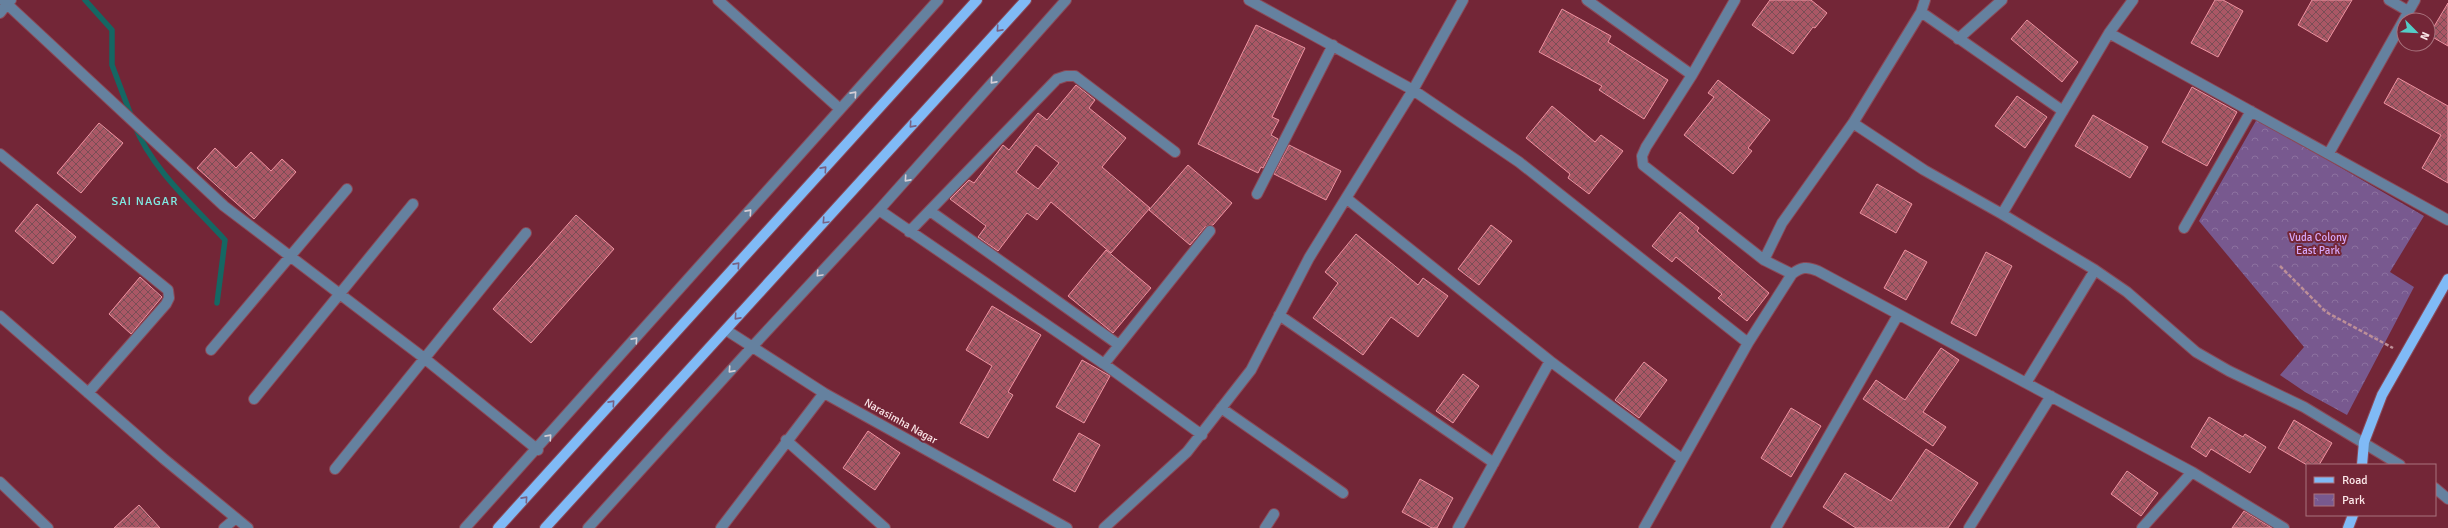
<svg xmlns="http://www.w3.org/2000/svg" width="2448" height="528" font-family="Signika,sans-serif">
	<style>
		.park { fill: url(#park-crowns) }
		.lines { fill: none; stroke-linecap: round; stroke-linejoin: round }
		.stream { stroke: #156763; stroke-width: 5.5 }
		.building { fill: url(#building-cross-hatch); stroke: #ee94a2; fill-rule: evenodd }
		.minor-casing { stroke: #8b4957; stroke-width: 12 }
		.major-casing { stroke: #8b4957; stroke-width: 12 }
		.path { stroke: #bd8f98; stroke-width: 2.5; stroke-dasharray: 4 2; stroke-linecap: butt }
		.minor { stroke: #65819f; stroke-width: 10 }
		.major { stroke: #80baf6; stroke-width: 10 }
		.oneway { stroke: #786183 }
		.oneway2 { stroke: #d6ced6 }
		.labels { text-anchor: middle; stroke-width: 4; stroke-linejoin: round; paint-order: stroke }
		.park-label { font-size: 11px; fill: #d6a7f9; stroke: #732637 }
		.street-label { font-size: 11px; fill: #fbe7e9; stroke: #732637 }
		.neighbourhood-label { font-size: 12px; letter-spacing: 1px; fill: #80ebe4; stroke: #732637 }
	</style>
	<defs>
		<pattern id="park-crowns" width="20" height="18" patternUnits="userSpaceOnUse"><rect width="20" height="18" fill="#78598f"/><path d="M2 6a3 3 0 1 1 6 0M12 15a3 3 0 1 1 6 0" fill="none" stroke="#8c719f"/></pattern>
		<pattern id="building-cross-hatch" width="8" height="8" patternUnits="userSpaceOnUse"><rect width="8" height="8" fill="#aa5765"/><path d="M0 0l8 8M0 8l8-8" fill="none" stroke="#7a4e56"/></pattern>
	</defs>
	<rect width="100%" height="100%" fill="#732637"/>
	<!-- park -->
	<path class="park" d="M2257 119 2424 216 2390 272 2414 287 2347 415 2305 392 2280 375 2304 347 2199 221Z"/>
	<g class="lines">
		<!-- stream -->
		<path class="stream" d="M85 0 112 30V65L132 118
			M135 126C151 168 195 207 225 240L217 303"/>
	</g>
	<!-- building -->
	<path class="building" d="M1770 0H1811L1827 13 1815 28 1813 27 1793 54 1752 25Z
		M2215 0H2223L2243 11 2218 57 2191 43Z
		M2312 0H2352L2327 42 2298 25Z
		M2448 3V46L2429 35Z
		M1562 9 1611 36 1608 42 1668 80 1644 119 1599 90 1602 86 1539 52Z
		M2027 20 2078 62 2062 82 2011 39Z
		M1256 25 1305 48 1272 117 1279 120 1271 135 1278 139 1263 168 1261 167 1258 173 1198 144Z
		M2398 78 2448 106V183L2422 168 2441 135 2384 103Z
		M1718 80 1770 120 1748 148 1752 151 1733 174 1684 135 1714 97 1708 93Z
		M1076 85 1095 100 1089 108 1126 138 1102 167 1150 208 1111 253 1051 202 1037 220 1027 213 998 251 978 237 986 226 950 199 969 180 974 183 1003 145 1009 150 1038 113 1047 120ZM1036 145 1059 163 1038 189 1016 172Z
		M2192 87 2237 112 2207 166 2162 142Z
		M2017 96 2047 117 2025 148 1995 126Z
		M1552 106 1595 142 1601 135 1623 151 1589 194 1568 178 1570 174 1526 138Z
		M2093 115 2148 147 2130 178 2075 146Z
		M99 123 123 143 81 193 57 173Z
		M1289 145 1341 171 1326 200 1274 174Z
		M215 148 236 168 251 152 271 171 282 159 296 172 254 219 197 168Z
		M1188 165 1232 203 1213 225 1205 227 1190 245 1149 210Z
		M1877 184 1912 204 1896 233 1860 213Z
		M37 204 76 237 53 264 15 231Z
		M1680 212 1699 228 1697 231 1769 293 1747 321 1718 298 1722 294 1676 257 1672 262 1652 246Z
		M576 215 614 249 531 343 493 309Z
		M1491 225 1512 241 1479 285 1458 269Z
		M1356 234 1418 285 1423 278 1448 296 1418 337 1391 317 1363 355 1313 318 1338 283 1325 272Z
		M1106 250 1151 288 1113 333 1068 296Z
		M1905 250 1927 262 1906 300 1884 288Z
		M1986 252 2012 266 1976 336 1951 323Z
		M140 277 162 297 131 334 109 314Z
		M992 306 1041 335 1008 392 1013 395 988 438 960 423 992 366 966 350Z
		M1941 348 1959 360 1923 412 1946 427 1933 446 1863 399 1876 380 1905 400Z
		M1082 360 1110 376 1084 423 1056 407Z
		M1644 362 1667 380 1639 418 1615 400Z
		M1463 374 1479 386 1453 423 1436 411Z
		M1791 408 1821 426 1791 477 1761 458Z
		M2209 417 2243 437 2245 434 2266 447 2250 473 2211 449 2206 457 2191 447Z
		M2294 420 2332 443 2319 465H2307L2278 448Z
		M868 431 900 453 875 490 843 468Z
		M1079 433 1100 445 1075 492 1053 480Z
		M1926 449 1978 483 1948 528H1856L1823 507 1845 473 1891 501Z
		M2127 471 2158 493 2141 516 2111 494Z
		M1420 479 1453 498 1437 528H1432L1402 512Z
		M139 505 160 528H114Z
		M2244 511 2272 528H2232Z"/>
	<g class="lines">
		<defs>
			<path id="minor" d="M11 0 7 4 224 206 424 358 538 450
				M718 0 840 109
				M1249 0 1413 90 1519 162 1748 343
				M1587 0 1692 75 1735 0
				M2133 0 2109 33 2002 214 2095 270 2026 383 2192 472 2284 528
				M2389 0 2408 11
				M1921 12 2063 111
				M0 13 7 4 3 0
				M2109 33 2448 220
				M1958 39 2002 0
				M1692 75 1646 147 1642 156 1643 165 1764 260 1792 274
				M1853 123 1924 170 2002 214
				M2329 153 2415 0
				M0 154 168 290 169 298 166 304 88 393
				M1257 194 1333 45
				M1346 198 1550 361 1458 528
				M879 210 1104 364 1210 231
				M930 211 1119 345
				M2184 228 2251 111
				M909 232 1057 79 1066 76H1075L1175 152
				M1764 260 1782 223 1853 123 1921 12 1925 0
				M2095 270 2127 292 2196 352 2229 371 2304 407 2400 465
				M1279 315 1494 463
				M0 316 164 459 248 528
				M726 330 824 393 1067 528
				M211 350 347 189
				M1550 361 1682 459
				M1104 364 1202 435
				M254 399 413 204
				M1221 408 1343 493
				M786 440 885 528
				M335 469 526 233
				M0 482 48 528
				M2435 488 2448 499
				M224 528 236 518
				M465 528 938 0
				M588 528 752 347 879 210 1066 0
				M721 528 824 393
				M1104 528 1187 452 1251 370 1309 258 1413 90 1463 0
				M1265 528 1274 514
				M1644 528 1748 343 1792 274C1801 267 1807 266 1818 271L2026 383
				M1776 528 1898 315
				M1969 528 2051 396
				M2142 528 2192 472"/>
			<path id="major" d="M2362 465 2364 442 2382 395 2448 279
				M498 528 977 0
				M545 528 1026 0
				M2348 528 2353 515"/>
		</defs>
		<!-- minor casing -->
		<use href="#minor" class="minor-casing"/>
		<!-- major casing -->
		<use href="#major" class="major-casing"/>
		<!-- path -->
		<path class="path" d="M2280 266 2326 312 2393 348"/>
		<!-- minor -->
		<use href="#minor" class="minor"/>
		<!-- major -->
		<use href="#major" class="major"/>
	</g>
	<!-- one-way arrows -->
	<defs><path id="oneway-chevron" d="M-2-3.5L2.5 0L-2 3.5" fill="none" stroke-width="1.6" stroke-linecap="round" stroke-linejoin="round"/></defs>
	<g class="oneway">
		<use href="#oneway-chevron" transform="translate(999 29) rotate(132)"/>
		<use href="#oneway-chevron" transform="translate(912 125) rotate(132)"/>
		<use href="#oneway-chevron" transform="translate(824 169) rotate(-48)"/>
		<use href="#oneway-chevron" transform="translate(825 221) rotate(133)"/>
		<use href="#oneway-chevron" transform="translate(737 265) rotate(-48)"/>
		<use href="#oneway-chevron" transform="translate(737 317) rotate(132)"/>
		<use href="#oneway-chevron" transform="translate(612 403) rotate(-48)"/>
		<use href="#oneway-chevron" transform="translate(525 499) rotate(-48)"/>
	</g>
	<g class="oneway2">
		<use href="#oneway-chevron" transform="translate(993 81) rotate(132)"/>
		<use href="#oneway-chevron" transform="translate(854 94) rotate(-48)"/>
		<use href="#oneway-chevron" transform="translate(907 179) rotate(132)"/>
		<use href="#oneway-chevron" transform="translate(749 212) rotate(-48)"/>
		<use href="#oneway-chevron" transform="translate(819 274) rotate(133)"/>
		<use href="#oneway-chevron" transform="translate(635 340) rotate(-48)"/>
		<use href="#oneway-chevron" transform="translate(731 370) rotate(132)"/>
		<use href="#oneway-chevron" transform="translate(549 437) rotate(-48)"/>
	</g>
	<g class="labels">
		<!-- park labels -->
		<g class="park-label">
			<text x="2318" y="241">Vuda Colony<tspan x="2318" dy="13">East Park</tspan></text>
		</g>
		<!-- street labels -->
		<g class="street-label">
			<text transform="translate(901 421) rotate(29)" y="4">Narasimha Nagar</text>
		</g>
		<!-- neighbourhood labels -->
		<g class="neighbourhood-label">
			<text x="145" y="205">SAI NAGAR</text>
		</g>
	</g>
	<!-- legend -->
	<rect x="2306" y="464" width="130" height="52" fill="#732637" stroke="#a9737e"/>
	<rect x="2314" y="477" width="20" height="6" fill="#80baf6" stroke="#a9737e"/>
	<text x="2342" y="484" font-size="12" fill="#fbe7e9">Road</text>
	<rect x="2314" y="494" width="20" height="12" fill="url(#park-crowns)" stroke="#a9737e"/>
	<text x="2342" y="504" font-size="12" fill="#fbe7e9">Park</text>
	<!-- north arrow -->
	<g transform="translate(2416 32) rotate(114)"><circle r="19" fill="#732637" stroke="#a9737e"/>
	<path d="M0-3L7 15L0 10L-7 15Z" fill="#54cdc7"/>
	<text y="-6" font-size="11" font-weight="bold" text-anchor="middle" fill="#fbe7e9">N</text>
	</g>
</svg>
